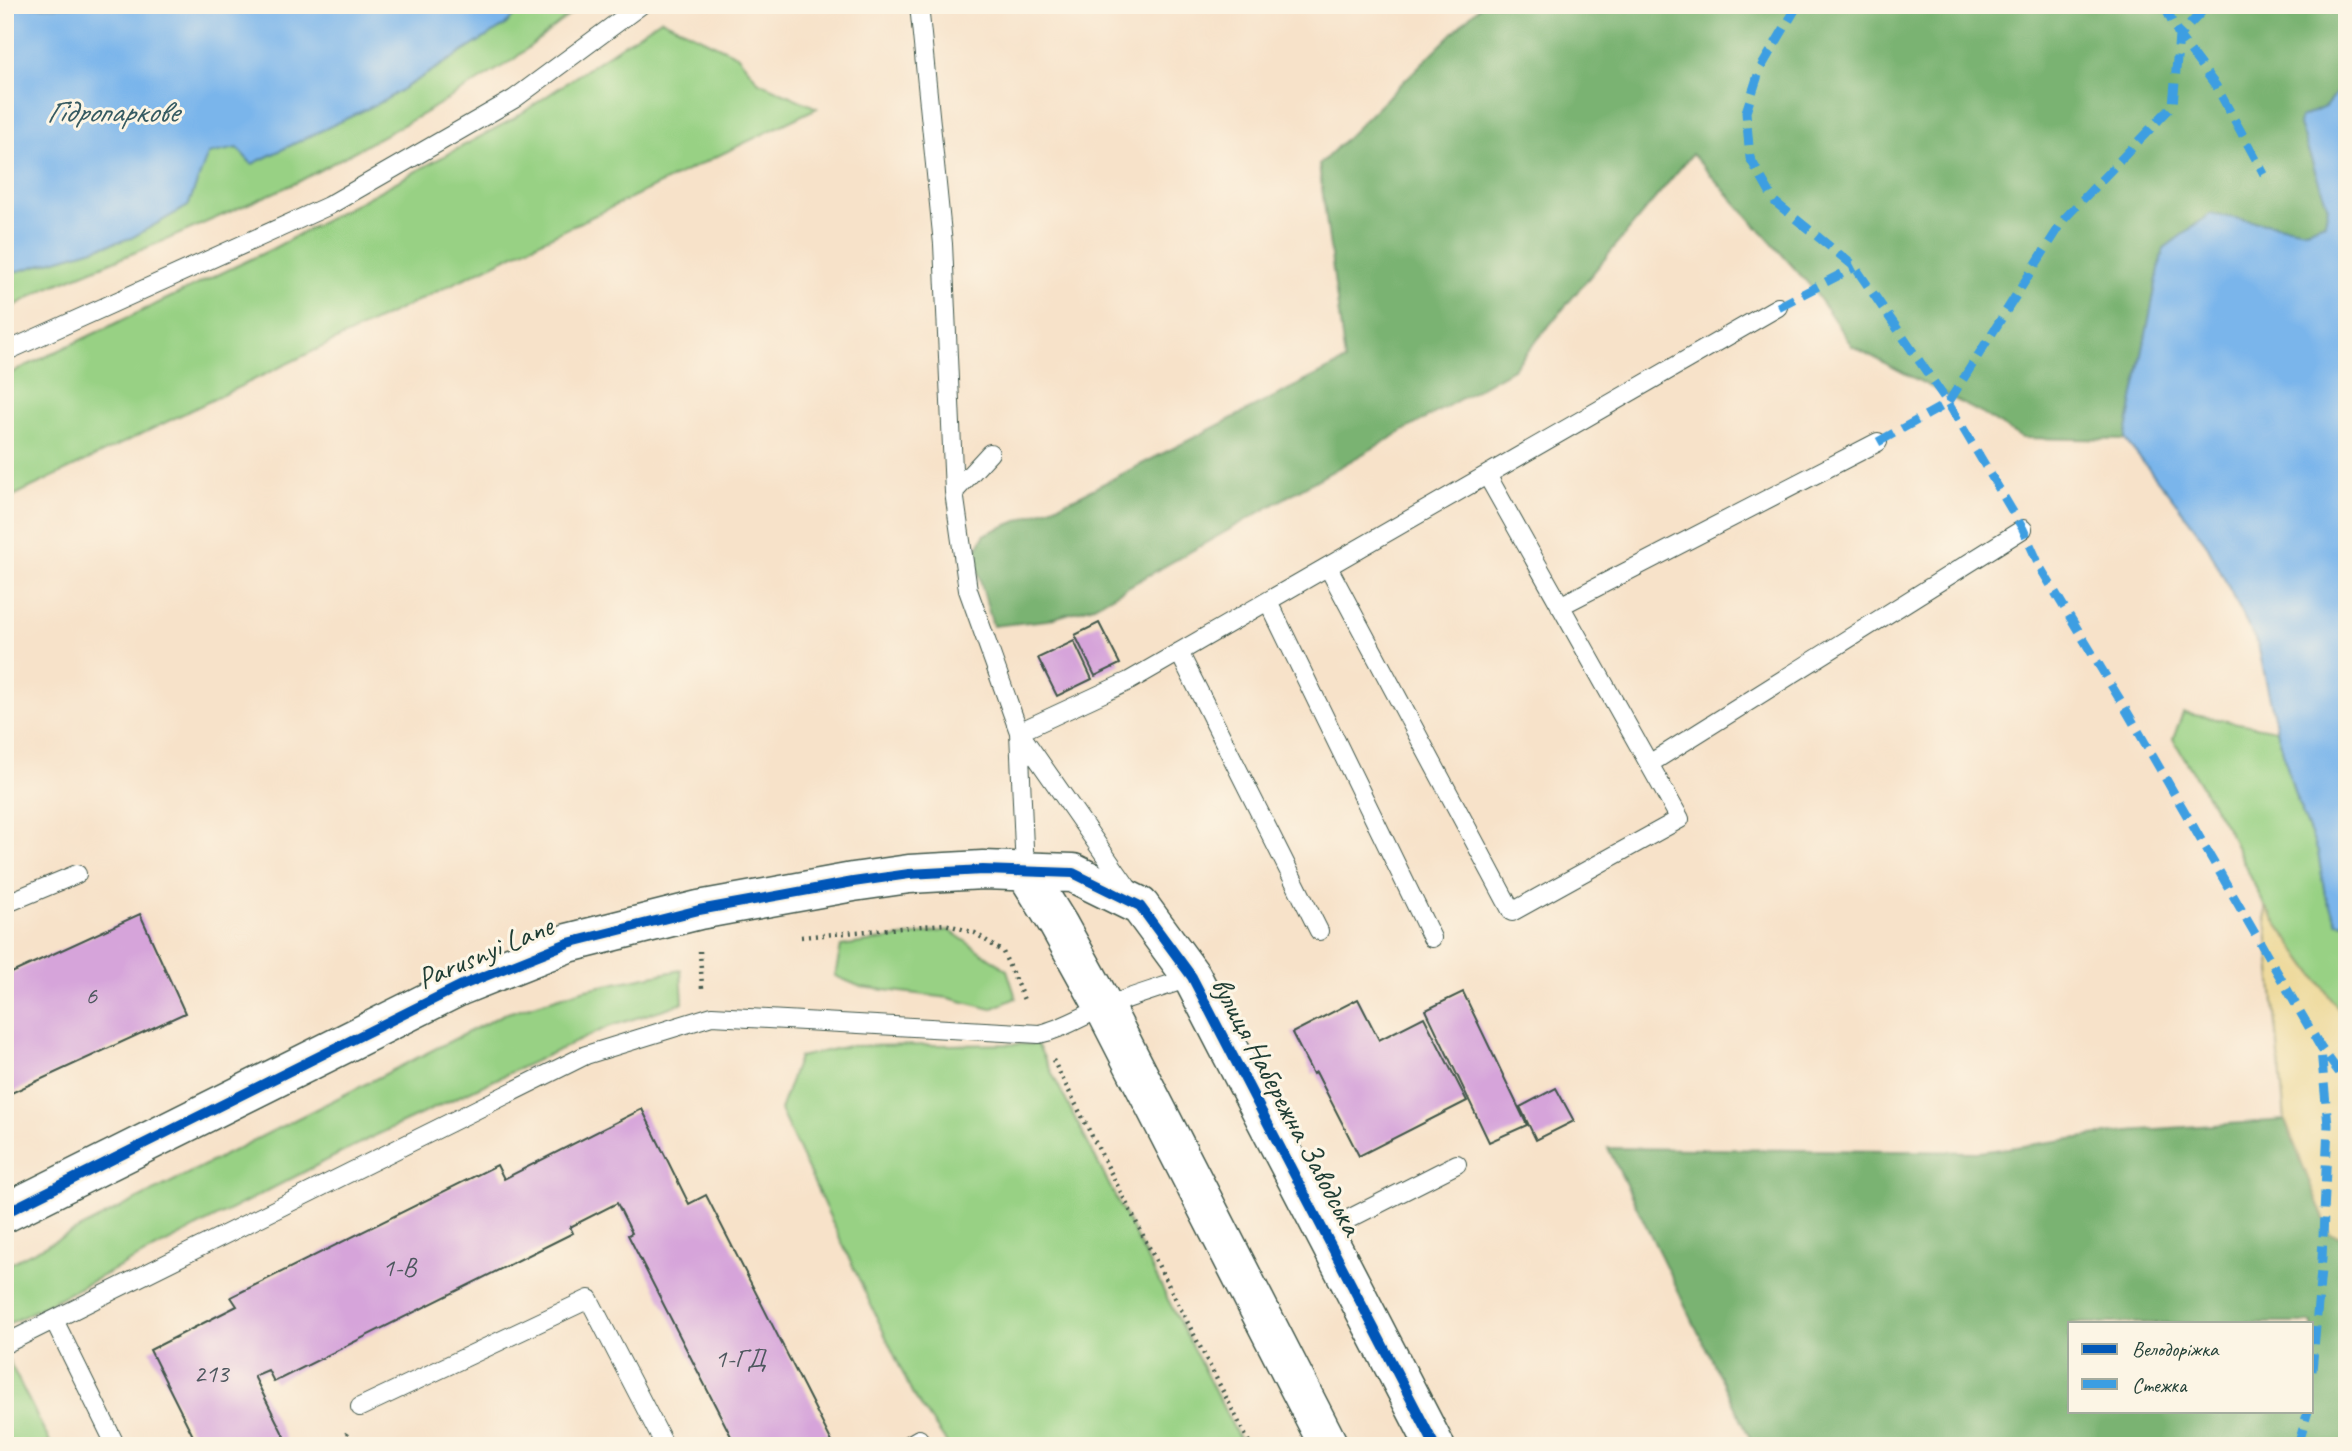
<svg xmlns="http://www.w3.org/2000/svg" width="2352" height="1451" font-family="Caveat,sans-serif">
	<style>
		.green { fill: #98d184; stroke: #5c875c; stroke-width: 2 }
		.forest { fill: #7ab372; stroke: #4c7853; stroke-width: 2; fill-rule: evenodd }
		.sand { fill: #eeda9e; stroke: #868c69; stroke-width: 2 }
		.water { fill: #7ab5eb; stroke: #4c7990; stroke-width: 2 }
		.building { fill: #d6a4da }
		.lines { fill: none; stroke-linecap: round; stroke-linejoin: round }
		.service-casing { stroke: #3f564a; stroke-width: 20 }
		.tertiary-casing { stroke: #3f564a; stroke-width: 41 }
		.path { stroke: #3f564a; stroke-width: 4.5; stroke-dasharray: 2 5; stroke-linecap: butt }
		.service { stroke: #fff; stroke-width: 18 }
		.tertiary { stroke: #fff; stroke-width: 38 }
		.quiet { stroke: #3c9ee2; stroke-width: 9; stroke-dasharray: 18 9; stroke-linecap: butt }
		.cycleway-casing { stroke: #fcf5e5; stroke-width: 15 }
		.cycleway { stroke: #0057b8; stroke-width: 10 }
		.labels { text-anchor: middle; stroke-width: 6; stroke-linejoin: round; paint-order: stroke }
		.number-label { font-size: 26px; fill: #4d575e }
		.street-label { font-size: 30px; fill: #1f3d34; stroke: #fcf5e5 }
		.water-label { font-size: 32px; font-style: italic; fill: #365b62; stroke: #fcf5e5 }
	</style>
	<rect width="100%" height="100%" fill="#fcf5e5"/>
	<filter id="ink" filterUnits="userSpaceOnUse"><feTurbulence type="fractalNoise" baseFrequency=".0143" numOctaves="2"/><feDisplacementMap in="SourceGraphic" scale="14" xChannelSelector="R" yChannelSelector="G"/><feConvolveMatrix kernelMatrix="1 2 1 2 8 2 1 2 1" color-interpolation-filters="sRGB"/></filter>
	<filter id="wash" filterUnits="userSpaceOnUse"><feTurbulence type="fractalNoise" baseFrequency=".00686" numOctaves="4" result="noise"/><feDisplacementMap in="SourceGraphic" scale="28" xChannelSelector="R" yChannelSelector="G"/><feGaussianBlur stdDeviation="1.57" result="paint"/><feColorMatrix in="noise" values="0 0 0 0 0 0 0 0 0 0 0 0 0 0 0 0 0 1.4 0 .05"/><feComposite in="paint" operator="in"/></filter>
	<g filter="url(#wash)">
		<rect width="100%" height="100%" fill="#f7e2c9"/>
		<!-- green -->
		<path class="green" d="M525 5H582L513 60 423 114 298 182 168 239 45 289 5 311V275L131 238 188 206 207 154 237 148 252 164 385 100 504 26Z
			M661 19 737 55 759 82 817 108 5 500V376L272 249 513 119Z
			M2183 713 2277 730 2295 795 2318 852 2325 895 2337 922 2347 923V1021L2265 907 2228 830 2173 739Z
			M949 930 1007 970 1016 998 991 1009 949 998 861 987 835 976 841 946Z
			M681 970 683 1003 608 1027 370 1138 5 1326V1266L504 1014 586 989Z
			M1037 1044 1243 1446H949L912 1393 780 1110 799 1057 848 1046Z
			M9 1361 52 1446H5V1364Z"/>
		<!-- forest -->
		<path class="forest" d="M1481 5H2347V80L2325 107 2300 118 2299 125 2328 207 2325 223 2306 230 2211 214 2163 249 2125 440 2022 438 1981 413 1852 346 1813 289 1692 154 1513 369 1094 606 1047 620 993 626 973 555 985 534 1075 498 1345 361 1319 165Z
			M2285 1120 2330 1234 2347 1238V1446H1754L1608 1148 1980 1152 2128 1131ZM2070 1323H2312V1411H2070Z"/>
		<!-- sand -->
		<path class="sand" d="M2265 907 2347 1021V1238L2330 1234 2285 1120Z"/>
		<!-- water -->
		<path class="water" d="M5 5C19 5 71 9 79 5H525L504 26 385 100 252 164 237 148 208 154 188 206 131 238 5 275Z
			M2347 80V923L2337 922 2325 895 2318 852 2295 795 2277 730 2258 645 2206 543 2170 495 2125 440 2163 249 2210 214 2306 230 2325 223 2328 207 2299 125 2300 118 2325 107Z"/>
		<g id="blocks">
			<!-- building -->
			<path class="building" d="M1099 623 1120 664 1095 676 1075 635Z
				M1074 641 1092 679 1057 696 1038 658Z
				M140 914 185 1013 5 1096V976Z
				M1463 992 1527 1125 1489 1142 1426 1010Z
				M1358 999 1379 1040 1424 1017 1467 1101 1359 1156 1316 1072 1313 1074 1292 1033Z
				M1556 1088 1574 1121 1536 1140 1520 1107Z
				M642 1109 689 1204 706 1195 834 1446H736L628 1235 632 1233 617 1203 570 1227 573 1233 274 1382 268 1370 254 1376 289 1446H198L150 1350 237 1306 231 1297 497 1165 504 1179Z"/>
		</g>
	</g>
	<g filter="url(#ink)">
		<use href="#blocks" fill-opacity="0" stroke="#3f564a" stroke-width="2"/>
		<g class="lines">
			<defs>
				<path id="service" d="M919 5 943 244 954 492
					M5 352 328 206 514 99 641 5
					M990 453 954 492 968 590 1019 732 1025 871
					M1328 567 1512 912 1680 819 1487 475
					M1268 601 1432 938
					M1560 606 1878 442
					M1179 652 1319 931
					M1649 764 2023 529
					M1132 894 1019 732 1129 681 1778 307
					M5 904 77 874
					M1325 1231 1457 1164
					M54 1320 116 1446
					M5 1344 586 1055 712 1016 1039 1034C1063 1029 1082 1016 1104 1007 1133 996 1163 987 1192 977
					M360 1407 589 1299 665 1446
					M907 1446 919 1439"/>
				<path id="tertiary" d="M1025 871 1058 924 1104 1007 1329 1446
					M5 1213 460 986 568 943 699 910 853 882 909 874 983 870 1073 873 1140 906 1192 977 1435 1446"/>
			</defs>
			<!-- service casing -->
			<use href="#service" class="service-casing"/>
			<!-- tertiary casing -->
			<use href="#tertiary" class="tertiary-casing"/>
			<!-- path -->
			<path class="path" d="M801 937 945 924 975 933 1003 952 1025 1002
				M700 951 702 988
				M1053 1060 1251 1446
				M339 1446 347 1433"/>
			<!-- service -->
			<use href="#service" class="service"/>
			<!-- tertiary -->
			<use href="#tertiary" class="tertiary"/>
			<!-- quiet -->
			<path class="quiet" d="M1798 5 1760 69 1746 112 1750 158 1775 202 1855 267 1948 403 2023 529 2041 569 2122 703 2321 1048 2347 1083
				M2164 5 2179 36 2216 86 2264 174
				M1778 307 1855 267
				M1878 442 1948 403 2065 218 2173 105 2179 36 2208 5
				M2312 1371 2322 1259 2328 1125 2321 1050
				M2298 1446 2308 1411"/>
			<defs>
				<path id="cycleway" d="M5 1213 460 986 568 943 699 910 853 882 909 874 983 870 1073 873 1140 906 1192 977 1435 1446"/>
			</defs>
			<!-- cycleway casing -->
			<use href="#cycleway" class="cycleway-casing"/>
			<!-- cycleway -->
			<use href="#cycleway" class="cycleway"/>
		</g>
	</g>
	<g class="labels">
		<!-- number labels -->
		<g class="number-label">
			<text x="91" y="1004">6</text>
			<text x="399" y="1276">1-В</text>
			<text x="740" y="1367">1-ГД</text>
			<text x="211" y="1382">213</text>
		</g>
		<!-- street labels -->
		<g class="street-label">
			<text transform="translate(485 952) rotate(-23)" y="10">Parusnyi Lane</text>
			<text transform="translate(1287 1106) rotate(62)" y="10">вулиця Набережна Заводська</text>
		</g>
		<!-- water labels -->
		<g class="water-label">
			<text x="112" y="122">Гідропаркове</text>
		</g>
	</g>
	<!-- margin -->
	<rect width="2352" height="1451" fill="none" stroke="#fcf5e5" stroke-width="28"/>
	<!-- legend -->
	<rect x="2068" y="1322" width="245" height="91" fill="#fcf5e5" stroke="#a4ab9e" stroke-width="2"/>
	<rect x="2082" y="1344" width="35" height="10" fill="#0057b8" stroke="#a4ab9e" stroke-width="2"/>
	<text x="2132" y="1356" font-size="21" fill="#1f3d34">Велодоріжка</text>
	<rect x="2082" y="1379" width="35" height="10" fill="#3c9ee2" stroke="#a4ab9e" stroke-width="2"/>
	<text x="2132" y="1392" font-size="21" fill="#1f3d34">Стежка</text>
</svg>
